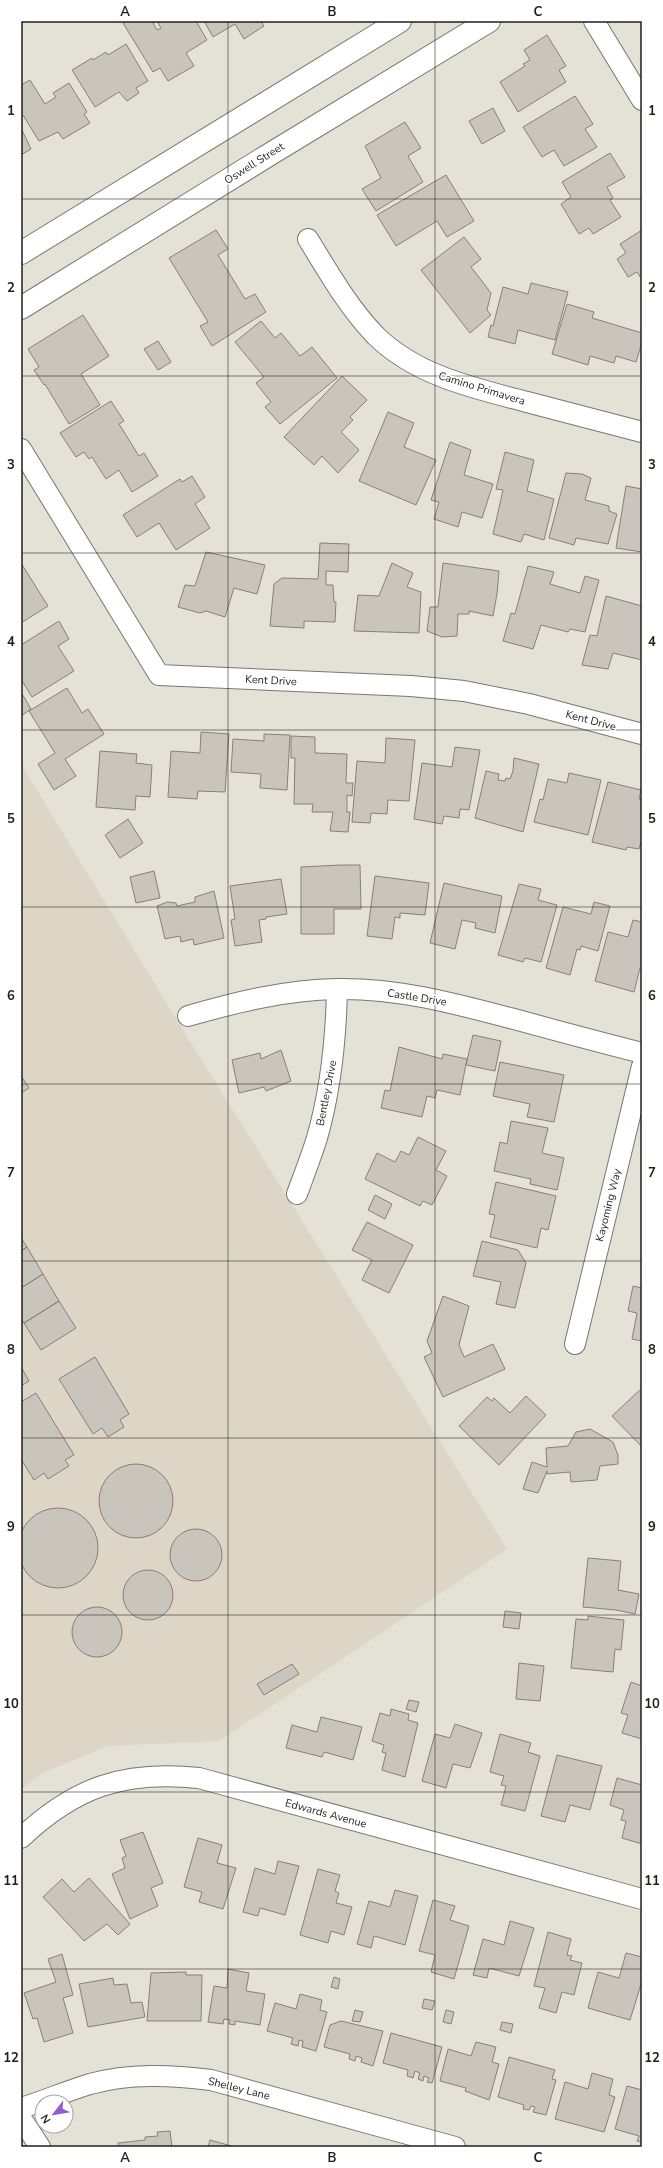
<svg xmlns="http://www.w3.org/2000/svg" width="663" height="2168" font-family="'Nunito Sans',sans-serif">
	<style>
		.built { fill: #ddd6c6 }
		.building { fill: #c9c5bc; stroke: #848179 }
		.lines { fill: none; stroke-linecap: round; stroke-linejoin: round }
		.minor-casing { stroke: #7a776f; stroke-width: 22 }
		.secondary-casing { stroke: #7a776f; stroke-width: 24 }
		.minor { stroke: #fff; stroke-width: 20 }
		.secondary { stroke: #fff; stroke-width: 22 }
		.grid { fill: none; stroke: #201f1b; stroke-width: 1; stroke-opacity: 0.55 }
		.labels { text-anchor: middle; stroke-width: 3; stroke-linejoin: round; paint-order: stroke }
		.street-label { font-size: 11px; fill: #201f1b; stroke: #fff }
		.neatline { fill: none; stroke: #201f1b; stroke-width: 1.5 }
		.grid-label { font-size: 13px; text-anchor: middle; font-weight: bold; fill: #201f1b }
	</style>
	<rect width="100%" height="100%" fill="#e4e1d7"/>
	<!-- built -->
	<path class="built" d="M21 764 178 1022 507 1549 219 1741 108 1746 40 1774 21 1790Z"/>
	<!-- building -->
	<path class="building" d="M126 21H152L157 30 161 28 158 23 161 21H196L207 40 186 53 194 66 168 81 160 68 153 72 123 23Z
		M204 21H261L264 26 244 39 235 24 213 37Z
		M547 35 566 66 559 70 566 82 518 112 500 82 525 66 523 64 530 60 524 50Z
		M126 44 148 81 136 88 139 93 127 101 119 92 95 107 72 70 92 58 93 60 106 52 108 55Z
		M30 80 45 104 56 97 53 93 69 83 87 112 84 114 90 123 63 139 58 132 39 141 21 112V85Z
		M575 96 593 124 585 129 597 147 564 166 554 150 542 157 523 127Z
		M493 108 505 131 482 144 469 121Z
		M405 122 421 148 408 156 423 182 376 211 362 189 381 178 365 146Z
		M21 128 31 149 21 155Z
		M610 153 625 177 607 187 613 198 610 200 621 217 593 234 589 228 579 234 561 204 571 197 562 182Z
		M446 175 474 221 447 237 437 221 396 246 377 215Z
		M216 230 228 249 218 255 245 299 255 294 266 312 212 346 200 326 208 322 169 258Z
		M642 230V280L637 272 628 277 617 259 626 253 620 244Z
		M464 237 481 259 471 267 491 293 487 310 491 315 470 333 421 270Z
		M531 283 568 292 555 340 518 330 515 344 488 337 491 325 493 326 503 287 528 294Z
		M567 304 594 312 592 318 642 333V342L636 362 616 356 614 363 590 356 588 365 552 354Z
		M83 315 109 356 81 374 100 405 69 424 45 384 44 385 34 370 39 367 28 349Z
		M261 321 275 338 281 333 300 356 312 347 337 378 280 424 265 407 271 402 256 383 264 377 235 342Z
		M158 341 171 362 158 370 144 349Z
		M342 376 367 400 350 417 353 420 341 432 359 450 338 473 322 456 314 465 284 437Z
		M111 401 124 421 119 424 139 456 144 453 158 476 132 492 119 470 106 479 92 457 89 459 84 452 76 457 60 433Z
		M388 412 414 423 404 447 436 460 416 505 359 481Z
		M450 442 471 450 464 475 493 484 482 518 462 512 458 527 434 519 439 502 431 500Z
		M505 452 534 460 527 491 554 499 544 540 524 534 521 542 493 534 503 490 496 489Z
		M566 473 582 474 591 478 585 500 609 506V511L617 514 608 544 576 538 574 545 549 538Z
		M192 476 205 497 195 504 210 528 176 550 159 523 137 537 123 515 180 479 182 482Z
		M626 486 642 489V552L616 548Z
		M320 543 349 544 348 572 326 571V585H333L334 602H336L335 622 304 621V628L270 626 274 584 282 578 318 579Z
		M206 552 265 565 257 594 234 588 225 617 206 611 200 613 178 607 185 585 195 586Z
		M21 563 48 606 21 623Z
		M392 563 413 573 407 587 421 592 419 633 354 631 358 595 379 596Z
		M443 563 499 571 497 594 493 616 469 611V614H458L457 636 442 637 427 631 430 607H438Z
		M528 566 554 572 550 584 580 593 585 576 599 580 585 632 570 629 568 632 541 625 533 649 503 641 511 613 515 614Z
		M606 596 642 606V660L613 653 608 669 582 665 590 635 597 636Z
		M59 621 69 639 58 646 74 671 32 697 21 679V645Z
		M67 688 82 713 88 709 104 734 65 759 76 776 54 790 38 764 55 753 29 711Z
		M21 692 31 709 21 716Z
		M201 732 229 734 225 792 198 791 197 799 168 797 171 751 200 753Z
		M264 734 290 735 287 790 260 788 261 774 231 772 233 739 264 741Z
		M291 736 315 737V753L347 754 346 783H353L352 796 347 795V812H350L348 832 330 831 333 812H312L313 804H294L295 758H291Z
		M386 738 415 740 409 801 388 800 387 814 371 813 370 823 352 822 357 761 385 763Z
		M455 747 480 750 469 810 460 809 459 818 444 816 442 824 414 819 422 763 452 767Z
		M100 751 137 754 136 763 152 765 150 797 136 796 135 810 96 807Z
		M514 758 539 764 523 832 475 818 486 771 499 774 498 780 505 781 506 778 510 779 513 771Z
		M569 773 601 780 588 835 534 822 540 799 543 800 548 779 567 783Z
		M608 782 641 790 639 799 642 800V838L639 849 627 847 626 850 592 842Z
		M128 819 143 843 120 858 105 835Z
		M341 865H360L361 909H334V934H301V867Z
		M154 871 160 898 136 903 130 877Z
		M375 876 429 883 425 915 400 913V918L395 917 392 939 367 936Z
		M281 879 287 914 266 917V919L259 920 262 942 235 946 231 920 235 919 230 886Z
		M444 883 502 896 495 933 475 928 476 923 462 920 455 949 430 943Z
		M519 884 541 889 538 900 557 905 541 962 525 958 523 962 498 955Z
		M214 891 224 938 194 945 193 939 181 942 180 936 165 939 157 906 167 902 176 903 177 906 195 902V897Z
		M594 902 610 906 598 951 581 946 580 950 577 949 570 975 546 968 563 907 591 914Z
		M633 920 642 922V969L640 968 634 992 595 981 608 932 628 937Z
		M473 1035 501 1041 495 1071 466 1065Z
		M399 1047 442 1059 443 1054 467 1059 460 1095 437 1090 435 1098 427 1096 422 1117 381 1108 385 1090 390 1091Z
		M281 1050 291 1081 266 1091 264 1087 239 1093 232 1060 260 1053 261 1059Z
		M500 1062 564 1075 554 1122 527 1117 530 1104 493 1096Z
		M21 1076 29 1088 21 1093Z
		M511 1121 548 1128 542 1153 564 1158 557 1190 530 1184 531 1179 494 1171 500 1142 507 1144Z
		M418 1137 446 1151 436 1170 447 1176 432 1205 423 1201 420 1206 365 1179 377 1153 395 1162 401 1151 409 1155Z
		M496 1182 556 1196 548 1230 541 1228 537 1248 490 1237 495 1215 489 1214Z
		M375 1195 392 1204 385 1219 368 1210Z
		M367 1222 413 1245 389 1293 362 1280 372 1260 352 1250Z
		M21 1238 27 1247 21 1251Z
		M482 1241 518 1250 526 1263 515 1308 496 1304 501 1282 473 1276Z
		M27 1247 43 1274 21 1288V1251Z
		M43 1274 59 1301 24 1323 21 1318V1288Z
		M633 1286 642 1288V1341L632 1339 637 1313 628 1311Z
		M443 1296 469 1306 459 1345 464 1357 493 1344 505 1369 443 1397 424 1357 432 1353 427 1341Z
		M59 1301 76 1328 41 1350 24 1323Z
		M95 1357 129 1414 120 1420 124 1427 108 1437 102 1428 93 1434 59 1379Z
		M21 1367 29 1381 21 1386Z
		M642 1388V1447L612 1416Z
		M36 1393 74 1455 65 1460 69 1466 48 1479 44 1473 34 1480 21 1459V1402Z
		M526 1396 546 1415 499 1465 459 1426 487 1397 492 1401 494 1398 510 1413Z
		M590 1429 613 1442 618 1455V1464L600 1466 597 1480 571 1482 570 1472 547 1474V1471L538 1493 523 1489 532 1462 547 1467 546 1448 568 1446 576 1432Z
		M99 1501a37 37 0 1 1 74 0a37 37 0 1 1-74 0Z
		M18 1548a40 40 0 1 1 80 0a40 40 0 1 1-80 0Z
		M170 1555a26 26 0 1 1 52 0a26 26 0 1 1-52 0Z
		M588 1558 621 1561 618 1590 639 1594 635 1614 616 1610 583 1607Z
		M123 1595a25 25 0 1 1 50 0a25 25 0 1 1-50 0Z
		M72 1632a25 25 0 1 1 50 0a25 25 0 1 1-50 0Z
		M505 1611 521 1613 519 1629 503 1627Z
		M588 1616 624 1620 621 1650 615 1649 613 1672 571 1668 576 1619 588 1620Z
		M519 1663 544 1666 540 1701 516 1699Z
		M292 1664 299 1674 264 1695 257 1684Z
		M631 1682 642 1686V1739L622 1733 628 1715 621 1713Z
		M409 1700 419 1702 416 1712 406 1709Z
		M391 1709 409 1714 408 1720 418 1723 405 1777 382 1770 386 1753 382 1752 384 1745 372 1741 380 1713 390 1716Z
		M321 1717 362 1727 353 1760 324 1752 322 1757 286 1748 292 1725 317 1732Z
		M455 1724 482 1733 470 1768 453 1764 446 1788 422 1781 435 1734 450 1738Z
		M500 1734 531 1743 528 1752 540 1756 525 1811 501 1805 506 1786 501 1785 504 1776 490 1772Z
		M557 1755 602 1766 590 1810 570 1805 565 1822 541 1816Z
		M617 1778 642 1785V1844L622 1838 626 1821 621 1820 624 1810 610 1805Z
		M143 1832 163 1883 151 1888 158 1906 130 1919 112 1874 125 1868 122 1858 126 1856 120 1840Z
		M198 1838 222 1845 217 1863 236 1868 223 1909 199 1902 202 1892 184 1887Z
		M278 1861 299 1866 285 1915 260 1908 258 1916 243 1912 255 1868 275 1874Z
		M318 1869 340 1875 335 1891 339 1893 336 1903 352 1907 344 1935 331 1931 328 1943 300 1935Z
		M89 1878 130 1924 118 1935 107 1924 84 1941 43 1897 62 1879 74 1892Z
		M395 1890 418 1896 405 1945 374 1936 371 1948 357 1944 369 1901 390 1907Z
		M433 1900 455 1906 450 1920 469 1926 454 1979 431 1972 435 1955 419 1951Z
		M510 1921 534 1928 519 1976 489 1968 487 1978 473 1975 483 1939 504 1945Z
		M548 1932 571 1939 567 1955 572 1956 570 1960 582 1963 574 1995 562 1992 556 2013 539 2008 545 1988 534 1986Z
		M626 1953 642 1957V1981L630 2020 588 2008 598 1972 619 1978Z
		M62 1954 73 1995 63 1998 73 2033 44 2042 37 2018 33 2019 24 1993 56 1982 48 1959Z
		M228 1969 249 1973 246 1991 265 1994 260 2025 235 2021V2025L229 2024 230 2020 224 2019 223 2024 208 2022 214 1986 227 1988Z
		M186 1972V1975H202L201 2021H147L151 1973Z
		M334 1977 340 1979 338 1989 331 1987Z
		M113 1978 114 1985 127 1984 131 2003 142 2002 145 2017 88 2027 79 1984Z
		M300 1994 322 2000 320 2010 327 2012 316 2051 302 2047 303 2041 299 2040 298 2046 291 2044 293 2038 267 2031 275 2003 296 2009Z
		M424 1999 435 2001 432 2010 422 2008Z
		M355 2010 363 2012 360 2022 352 2021Z
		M446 2010 454 2012 451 2024 443 2022Z
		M341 2021 383 2031 373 2066 361 2062 362 2058 356 2056 355 2061 349 2059 350 2054 324 2047 330 2025Z
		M502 2022 513 2024 511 2033 500 2030Z
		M391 2033 442 2047 432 2083 427 2082 429 2078 424 2076 423 2081 418 2079 420 2073 415 2071 413 2078 407 2076 408 2070 383 2063Z
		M476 2042 496 2047 492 2062 499 2064 489 2100 465 2091 466 2088 440 2081 448 2049 471 2056Z
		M509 2057 555 2070 552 2079 556 2080 546 2115 533 2112 535 2107 531 2106 529 2110 523 2109 524 2105 498 2097Z
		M592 2073 613 2079 609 2095 615 2097 604 2132 555 2119 565 2082 588 2089Z
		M627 2086 642 2090V2142L637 2141 639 2136 615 2129Z
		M170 2131 172 2147H119L118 2143 145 2140V2137L158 2136 157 2132Z
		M210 2140 235 2147H208Z"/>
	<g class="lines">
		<defs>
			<path id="minor" d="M594 21 642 100
				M308 239C329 273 348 307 376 336 417 376 474 388 527 402 566 412 604 422 642 432
				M21 449 159 675 411 686 464 691 529 704 642 734
				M188 1016C237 1002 285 990 337 989 397 988 453 1003 510 1018 554 1030 598 1042 642 1053
				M297 1194C304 1175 311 1157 317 1138 331 1089 336 1040 337 989
				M575 1344 642 1066
				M21 1838C75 1787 124 1770 199 1778L642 1899
				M21 2108C44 2101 67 2091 90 2084 130 2073 171 2075 211 2080L455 2147
				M21 2118 40 2147"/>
			<path id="secondary" d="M21 253 400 21
				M21 308 267 156 489 21"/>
		</defs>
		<!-- minor casing -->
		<use href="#minor" class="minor-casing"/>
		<!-- secondary casing -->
		<use href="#secondary" class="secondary-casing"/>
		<!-- minor -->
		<use href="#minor" class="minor"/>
		<!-- secondary -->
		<use href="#secondary" class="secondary"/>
	</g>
	<!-- grid -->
	<path class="grid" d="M228 21V2147M435 21V2147M21 199H642M21 376H642M21 553H642M21 730H642M21 907H642M21 1084H642M21 1261H642M21 1438H642M21 1615H642M21 1792H642M21 1969H642"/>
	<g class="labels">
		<!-- street labels -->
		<g class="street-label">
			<text transform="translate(254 163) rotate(-32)" y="4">Oswell Street</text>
			<text transform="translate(482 388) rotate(17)" y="4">Camino Primavera</text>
			<text transform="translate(271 680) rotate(3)" y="4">Kent Drive</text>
			<text transform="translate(591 720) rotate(15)" y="4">Kent Drive</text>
			<text transform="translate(417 997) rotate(9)" y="4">Castle Drive</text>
			<text transform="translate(326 1093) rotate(-79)" y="4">Bentley Drive</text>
			<text transform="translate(608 1205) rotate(-76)" y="4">Kayoming Way</text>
			<text transform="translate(326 1813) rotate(15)" y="4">Edwards Avenue</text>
			<text transform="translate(239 2088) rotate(14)" y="4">Shelley Lane</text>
		</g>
	</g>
	<!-- border -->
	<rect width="663" height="2168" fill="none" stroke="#ffffff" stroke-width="44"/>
	<!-- north arrow -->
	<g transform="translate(54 2114) rotate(239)"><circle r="19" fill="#ffffff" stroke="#a6a5a4"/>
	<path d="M0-3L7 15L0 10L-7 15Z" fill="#935cd4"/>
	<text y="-6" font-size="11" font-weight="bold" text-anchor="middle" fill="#201f1b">N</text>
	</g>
	<rect x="22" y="22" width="619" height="2124" class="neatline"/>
	<g class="grid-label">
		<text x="125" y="16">A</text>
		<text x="332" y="16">B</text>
		<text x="538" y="16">C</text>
		<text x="11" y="115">1</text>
		<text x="652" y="115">1</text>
		<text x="11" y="292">2</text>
		<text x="652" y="292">2</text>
		<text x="11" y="469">3</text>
		<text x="652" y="469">3</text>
		<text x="11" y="646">4</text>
		<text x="652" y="646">4</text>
		<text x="11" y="823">5</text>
		<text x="652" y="823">5</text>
		<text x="11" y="1000">6</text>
		<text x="652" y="1000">6</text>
		<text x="11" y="1177">7</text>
		<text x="652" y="1177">7</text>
		<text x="11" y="1354">8</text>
		<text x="652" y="1354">8</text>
		<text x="11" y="1531">9</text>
		<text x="652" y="1531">9</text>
		<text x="11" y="1708">10</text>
		<text x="652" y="1708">10</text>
		<text x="11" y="1885">11</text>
		<text x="652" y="1885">11</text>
		<text x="11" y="2062">12</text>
		<text x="652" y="2062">12</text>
		<text x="125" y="2162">A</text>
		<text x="332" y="2162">B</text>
		<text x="538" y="2162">C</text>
	</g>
</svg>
